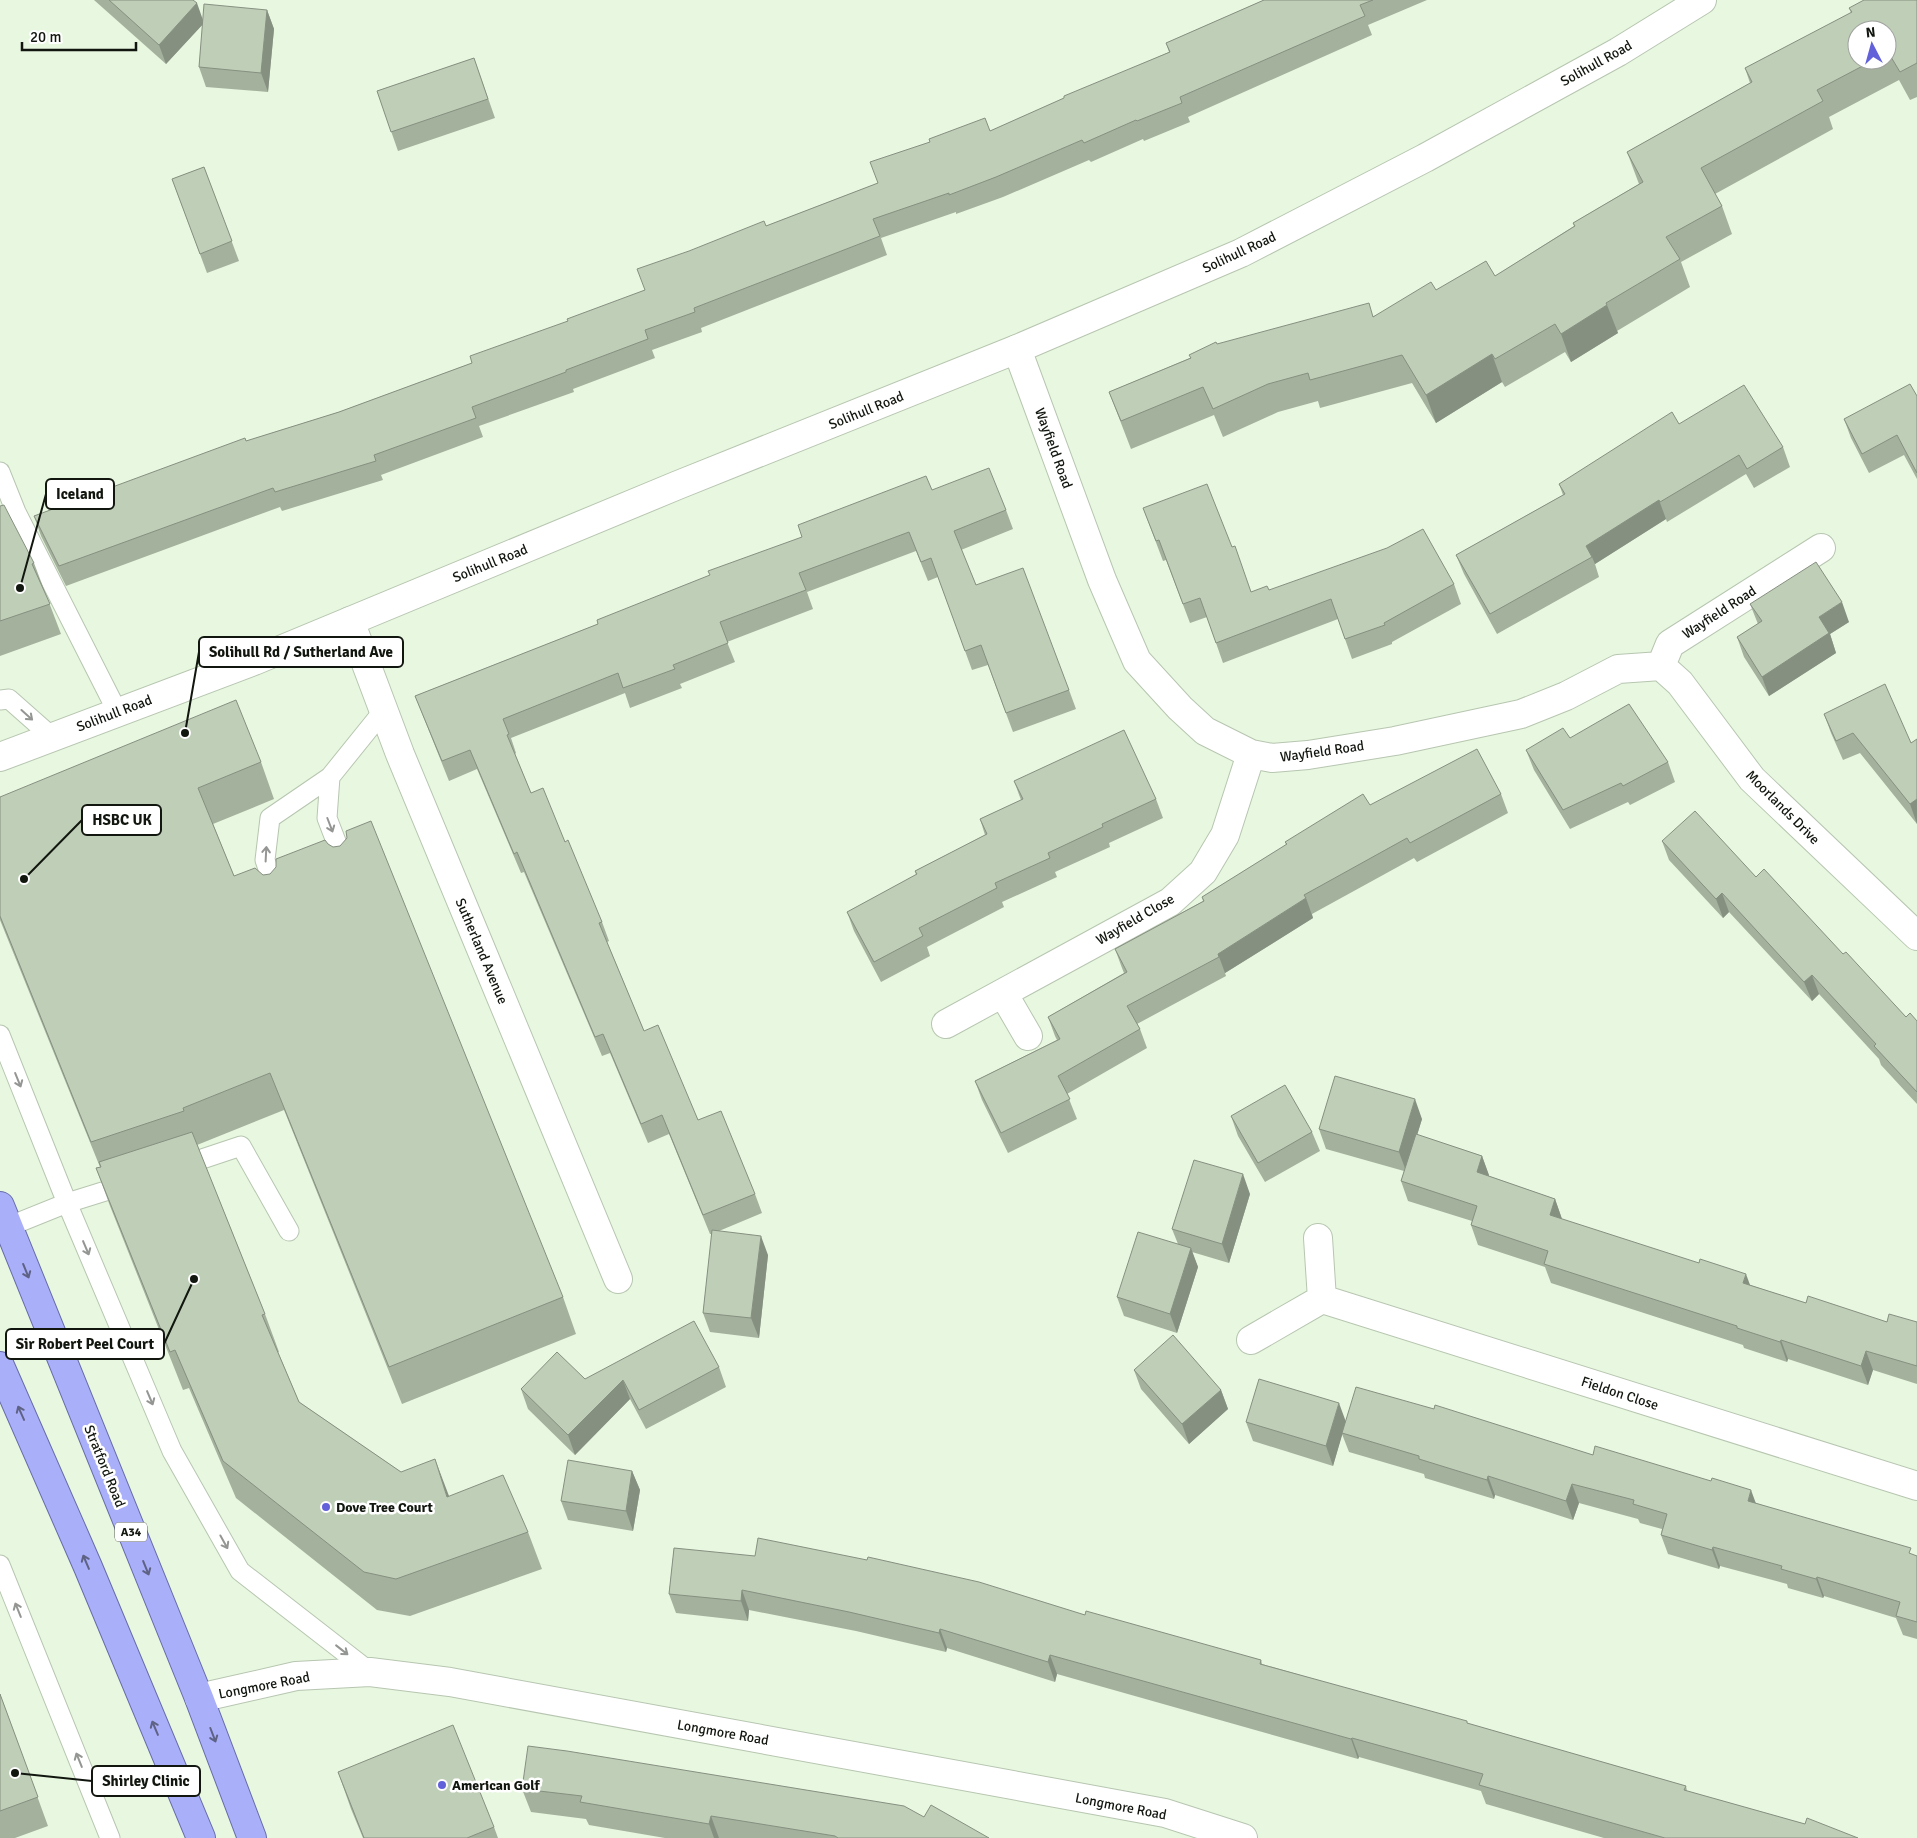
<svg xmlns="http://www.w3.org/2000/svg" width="1917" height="1838" font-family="Signika,sans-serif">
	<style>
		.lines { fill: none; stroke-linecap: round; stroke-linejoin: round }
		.service-casing { stroke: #b7c6b0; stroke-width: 21 }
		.minor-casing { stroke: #b7c6b0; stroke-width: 30 }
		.tertiary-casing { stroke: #b7c6b0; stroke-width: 30 }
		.trunk-casing { stroke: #666ca7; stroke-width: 30 }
		.service { stroke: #fff; stroke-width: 19 }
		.minor { stroke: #fff; stroke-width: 28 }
		.tertiary { stroke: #fff; stroke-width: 28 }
		.trunk { stroke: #aaaffa; stroke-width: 28 }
		.wall { fill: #a4b19d; fill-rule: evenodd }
		.shaded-wall { fill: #869080 }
		.building { fill: #bfceb7; stroke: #869080 }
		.oneway { stroke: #949693 }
		.oneway2 { stroke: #5e6284 }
		.poi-dot { fill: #6261da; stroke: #fff; stroke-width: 2 }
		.labels { text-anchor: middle; stroke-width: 5; stroke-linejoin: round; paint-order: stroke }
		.shield { fill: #fff; stroke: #585c56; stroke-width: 1 }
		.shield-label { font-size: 12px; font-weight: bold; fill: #11160e }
		.street-label { font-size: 14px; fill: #11160e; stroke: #fff }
		.poi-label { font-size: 14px; font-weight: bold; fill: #11160e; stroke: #fff; text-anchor: start }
		.leader { fill: none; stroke: #11160e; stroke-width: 2 }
		.callout-dot { fill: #11160e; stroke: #fff; stroke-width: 2 }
		.callout { fill: #fff; stroke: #11160e; stroke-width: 2 }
		.callout-label { font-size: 15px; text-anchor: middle; font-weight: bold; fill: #11160e }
	</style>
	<rect width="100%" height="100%" fill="#e8f7e0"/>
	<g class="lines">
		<defs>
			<path id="service" d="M0 472 16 512 117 711
				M0 700 9 699 52 737
				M330 777 327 818 347 870
				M278 898 265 860 270 818 330 777 384 710
				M0 1035 67 1203 172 1451 240 1571 370 1672
				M178 1167 241 1146 289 1231
				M0 1230 67 1203 128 1184
				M0 1565 110 1838"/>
			<path id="minor" d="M1017 349 1102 580 1137 661 1180 708 1205 731 1251 754 1272 758 1308 755 1395 741 1521 714 1566 696 1618 669 1661 666 1670 644 1821 548
				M350 621 400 754 618 1279
				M1661 666 1680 683 1752 779 1917 936
				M1003 993 1028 1036
				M946 1024 1170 902 1203 872 1225 835 1251 754
				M1322 1299 1917 1486
				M1251 1340 1322 1299 1318 1238"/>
			<path id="tertiary" d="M0 757 254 661 678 485 1017 349 1241 253 1425 158 1618 52 1702 0
				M199 1698 296 1676 370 1672 450 1682 1165 1813 1243 1838"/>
			<path id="trunk" d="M0 1206 199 1698 252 1838
				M0 1366 88 1567 201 1838"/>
		</defs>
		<!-- service casing -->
		<use href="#service" class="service-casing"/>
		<!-- minor casing -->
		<use href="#minor" class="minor-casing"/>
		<!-- tertiary casing -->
		<use href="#tertiary" class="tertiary-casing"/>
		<!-- trunk casing -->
		<use href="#trunk" class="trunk-casing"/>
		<!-- service -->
		<use href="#service" class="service"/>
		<!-- minor -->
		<use href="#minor" class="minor"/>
		<!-- tertiary -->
		<use href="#tertiary" class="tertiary"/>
		<!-- trunk -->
		<use href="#trunk" class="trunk"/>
	</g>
	<!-- wall -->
	<path class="wall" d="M94 0H193L203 21 267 10 274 29 268 92 206 87 199 67 203 24 166 64Z
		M1264 0H1427L1368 25 1372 35 1188 117 1190 122 1144 141 1143 139 1091 162 1089 160 1003 197 956 214V212L881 238 887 255 701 328 702 332 652 350 655 358 573 389 574 392 479 426 483 437 381 475 383 480 282 511 280 507 66 586 41 536 34 516 246 441 339 412 472 363 568 321 645 290 766 226 878 183 990 131 1169 52 1166 43Z
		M1917 0V97L1910 100 1899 80 1829 117 1833 129 1715 194 1722 206 1732 234 1681 262 1690 287 1617 331 1618 333 1571 362 1565 352 1505 387 1502 382 1436 423 1412 383 1320 408 1318 401 1278 412 1223 437 1214 415 1131 449 1109 392 1190 358 1217 344 1374 316 1436 290 1495 276 1574 226 1573 223 1639 184 1627 152 1750 83 1745 68 1851 13 1849 8ZM1887 30V60H1857Z
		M474 58 495 118 398 151 377 91Z
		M204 167 239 261 207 273 172 179Z
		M1917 396V479L1904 455 1869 473 1851 438 1844 419Z
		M1679 424 1783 447 1790 467 1754 488 1746 474 1667 522 1666 519 1595 564 1599 577 1497 634 1464 574 1456 555 1563 495 1559 484Z
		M932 490 1006 510 1013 529 961 550 976 585 1069 690 1076 709 1013 732 988 665 972 670 938 577 928 581 916 551 807 592 813 609 727 642 735 662 680 684 682 688 630 708 625 693 511 738 516 753 515 754 531 793 565 842 602 922 609 941 607 942 644 1031 698 1120 755 1194 762 1213 719 1231 768 1255 759 1338 710 1332 703 1313 712 1234H710L669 1134 648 1143 610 1053 602 1056 524 872 521 873 477 769 449 781 415 696 598 624Z
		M0 506 34 563 61 634 0 656Z
		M1143 508 1232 547 1251 592 1269 590 1454 584 1461 604 1392 642V644L1352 659 1338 619 1223 663 1207 617 1190 623 1166 560 1163 561Z
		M1750 604 1849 622 1830 634 1836 653 1769 696 1744 657 1737 637 1758 624Z
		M1824 714 1911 743 1917 739V824L1860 753 1843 760 1831 733Z
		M1570 738 1668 762 1675 782 1630 805 1628 802 1570 829 1534 770 1526 750Z
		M261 762 274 799 213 824 234 876 563 1297 576 1334 402 1404 284 1110 197 1145 265 1314 279 1352H278L299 1402 401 1472 449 1496 528 1532 542 1569 410 1616 377 1610 236 1498 189 1388 183 1390 110 1206 96 1168 100 1167 0 920V797Z
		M1014 781 1156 799 1163 818 1109 843 1110 847 1055 872 1057 877 1002 902 1004 907 927 947 930 956 881 982 854 931 847 912 916 875 915 871 985 835 980 819 1021 800Z
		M1501 794 1508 813 1417 862 1414 858 1312 914 1313 918 1225 973 1226 976 1137 1024 1140 1029 1147 1048 1067 1094 1077 1119 1008 1153 982 1100 975 1081 1057 1040 1055 1036 1048 1017 1124 973 1122 968 1115 949 1203 901 1202 897 1286 845 1285 842 1370 805Z
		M1662 841 1756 877 1843 954 1906 1017 1917 1021V1104L1881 1065 1879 1059 1819 994 1812 1001 1729 912 1723 918 1669 860Z
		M1231 1116 1312 1132 1320 1151 1265 1182 1238 1136Z
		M1422 1119 1417 1135 1482 1156 1489 1176 1555 1199 1562 1219 1750 1285 1806 1303 1887 1322H1917V1384L1873 1370 1868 1385 1788 1359 1787 1362 1744 1348 1743 1345 1551 1283 1545 1267 1478 1245 1471 1225 1472 1221 1408 1201 1401 1181 1404 1171 1326 1149 1319 1129Z
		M1250 1194 1229 1263 1192 1252 1198 1267 1177 1333 1124 1316 1117 1297 1178 1244 1172 1229Z
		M719 1367 726 1387 646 1429 630 1399 575 1455 528 1409 521 1389 585 1379Z
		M1134 1370 1221 1390 1228 1409 1189 1444 1141 1389Z
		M1434 1409 1593 1455 1756 1503 1917 1556V1639L1903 1635 1896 1618 1824 1596 1823 1598 1788 1588 1787 1584 1720 1566 1719 1569 1668 1554 1661 1535 1662 1529 1640 1523 1638 1519 1579 1503 1573 1520 1495 1495 1494 1499 1425 1478 1424 1474 1349 1452 1342 1434 1333 1466 1253 1441 1246 1422 1346 1421Z
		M632 1471 640 1490 633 1531 568 1520 561 1501Z
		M674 1548 1085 1615 1261 1660 1262 1664 1686 1786 1687 1791 1805 1824 1858 1838H1604L1486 1804 1481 1791 1359 1757 1358 1759 1057 1674 1055 1682 947 1648 946 1652 856 1631 749 1610 748 1621 676 1613 669 1594Z
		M0 1694 48 1826 15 1838H0Z
		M338 1772 494 1827 498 1838H363L351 1809Z
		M522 1789 924 1817 989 1838H665L589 1825 586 1819 531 1812Z"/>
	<!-- shaded-wall -->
	<path class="shaded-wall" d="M197 3 204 23 166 64 159 45Z
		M267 10 274 29 268 92 261 73Z
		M1607 305 1618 333 1571 362 1561 334Z
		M1492 354 1502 382 1436 423 1426 395Z
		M1659 500 1666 519 1595 564 1592 557 1586 546Z
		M1842 602 1849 622 1830 634 1836 653 1769 696 1762 677 1819 617Z
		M1917 799V824L1910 804Z
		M1722 893 1729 912 1723 918 1716 899Z
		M1306 898 1313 918 1225 973 1218 954Z
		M1812 975 1819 994 1812 1001 1804 982Z
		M1415 1099 1422 1119 1406 1171 1399 1152Z
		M1482 1156 1489 1175 1484 1192 1477 1172Z
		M1243 1174 1250 1194 1229 1263 1222 1244Z
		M1555 1199 1562 1219 1557 1235 1550 1215Z
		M761 1236 768 1255 759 1338 751 1318Z
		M1191 1248 1198 1267 1177 1333 1170 1314Z
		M1746 1274 1753 1293 1743 1283Z
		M1781 1340 1788 1359 1787 1362 1780 1342Z
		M1866 1351 1873 1370 1868 1385 1861 1366Z
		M623 1380 630 1399 575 1455 568 1435Z
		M1221 1390 1228 1409 1189 1444 1182 1424Z
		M1339 1403 1346 1422 1333 1466 1326 1446Z
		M435 1459 449 1496 447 1497Z
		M632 1471 640 1490 633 1531 626 1511Z
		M1488 1476 1495 1495 1494 1499 1487 1480Z
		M1572 1484 1579 1503 1573 1520 1566 1501Z
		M1751 1490 1758 1509 1748 1501Z
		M1713 1547 1720 1566 1719 1569 1712 1550Z
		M1817 1577 1824 1596 1823 1598 1816 1579Z
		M742 1590 749 1610 748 1621 741 1601Z
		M940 1629 947 1648 946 1652 939 1633Z
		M1050 1655 1057 1674 1055 1682 1048 1662Z
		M1352 1738 1359 1757 1358 1759 1351 1739Z
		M711 1816 719 1838H714L709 1824Z"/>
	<!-- building -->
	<path class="building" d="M109 0H193L197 3 159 45Z
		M1264 0H1373L1360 5 1365 16 1180 97 1182 103 1137 121 1136 120 1084 143 1082 140 996 177 949 195V193L873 219 880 236 694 308 695 312 645 330 648 339 566 370V372L472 407 476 418 374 455 376 461 275 492 273 488 59 566 34 516 245 438 246 441 339 412 472 363 470 356 568 321 567 319 645 290 637 269 689 251 764 221 766 226 878 183 870 162 930 142 929 139 985 118 990 131 1064 98V96L1170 52 1166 43Z
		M1864 0H1917V63L1900 72 1888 52 1887 53V30H1857V60H1874L1817 90 1823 101 1701 168 1722 206 1666 237 1680 259 1606 303 1607 305 1561 334 1555 324 1495 359 1492 354 1426 395 1402 355 1310 380 1308 373 1268 384 1213 409 1203 387 1121 421 1109 392 1191 358 1189 355 1216 342 1217 344 1369 303 1373 317 1431 282 1436 290 1486 261 1495 276 1575 226 1573 223 1643 182 1627 152 1752 82 1745 68 1852 12 1849 8Z
		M204 4 267 10 261 73 199 67Z
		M474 58 488 99 391 132 377 91Z
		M204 167 232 241 200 254 172 179Z
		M1910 384 1917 396V473L1897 435 1862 454 1844 419Z
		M1744 385 1783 447 1747 469 1739 455 1660 502 1659 500 1586 546 1592 557 1490 614 1456 555 1565 494 1559 484 1672 412 1679 424Z
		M989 468 1006 510 954 531 976 585 1023 568 1069 690 1006 713 981 645 965 651 931 558 921 562 909 532 799 573 806 590 720 622 728 643 673 665 675 669 623 688 618 673 503 719 509 734 507 735 531 793 543 788 565 842 568 840 602 922 599 923 644 1031 658 1025 698 1120 721 1111 755 1194 703 1215 662 1115 641 1124 603 1034 595 1037 517 852 514 854 470 750 442 761 415 696 598 624 597 620 710 575 708 571 802 537 798 525 926 476 932 490Z
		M1207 484 1232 547 1235 546 1251 592 1267 586 1269 590 1387 548 1423 529 1454 584 1384 623 1385 625 1345 639 1331 599 1216 643 1200 598 1183 604 1159 540 1156 541 1143 508Z
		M4 505 34 563 32 564 50 604 0 621V506Z
		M1816 562 1842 602 1819 617 1829 633 1762 677 1737 637 1762 621 1750 604Z
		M1885 684 1911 743 1917 739V799L1910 804 1853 733 1836 741 1824 714Z
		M236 700 261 762 198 788 234 876 255 868 263 875 270 874 276 867V859L325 840 328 844 333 847 340 846 347 838 346 831 371 821 563 1297 389 1367 270 1073 183 1108 184 1111 91 1142 0 916V797Z
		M1629 704 1668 762 1623 786 1621 783 1563 810 1526 750 1563 728 1570 738Z
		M1124 730 1156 799 1102 824 1103 827 1048 853 1050 858 995 883 997 888 919 928 923 936 874 962 847 912 917 874 915 871 987 834 980 819 1023 799 1014 781Z
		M1477 749 1501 794 1410 843 1407 838 1304 895 1306 898 1218 954 1219 957 1127 1006 1140 1029 1058 1076 1070 1099 1001 1133 975 1081 1060 1039 1048 1017 1127 972 1115 949 1204 901 1202 897 1287 844 1285 842 1363 794 1370 805Z
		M1695 811 1756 877 1764 869 1843 954 1846 952 1906 1017 1910 1013 1917 1021V1092L1874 1046 1876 1044 1812 975 1804 982 1722 893 1716 899 1662 841Z
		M1335 1076 1415 1099 1399 1152 1319 1129Z
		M1285 1085 1312 1132 1258 1163 1231 1116Z
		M192 1132 265 1314 262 1315 299 1402 401 1472 435 1459 447 1497 503 1475 528 1532 396 1579 364 1572 223 1461 175 1350 170 1352 96 1168 101 1167 99 1162Z
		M1416 1134 1482 1156 1477 1172 1555 1199 1550 1215 1699 1263 1700 1259 1746 1274 1743 1283 1806 1303 1808 1296 1887 1322 1889 1314 1917 1322V1366L1866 1351 1861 1366 1781 1340 1780 1342 1737 1328V1326L1544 1264 1548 1251 1471 1225 1477 1206 1401 1181Z
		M1194 1160 1243 1174 1222 1244 1172 1229Z
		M712 1230 761 1236 751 1318 703 1313Z
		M1138 1232 1191 1248 1170 1314 1117 1297Z
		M694 1321 719 1367 639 1410 623 1380 568 1435 521 1389 557 1352 585 1379Z
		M1173 1335 1221 1390 1182 1424 1134 1370Z
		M1259 1379 1339 1403 1326 1446 1246 1422Z
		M1356 1387 1434 1409 1435 1405 1593 1455 1595 1446 1711 1481 1712 1478 1751 1490 1748 1501 1911 1548 1909 1553 1917 1556V1622L1896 1616 1900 1602 1817 1577 1816 1579 1781 1569 1782 1566 1713 1547 1712 1550 1661 1535 1667 1514 1633 1504 1634 1500 1572 1484 1566 1501 1488 1476 1487 1480 1419 1459V1456L1342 1433Z
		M568 1460 632 1471 626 1511 561 1501Z
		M758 1538 867 1560 868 1557 979 1582 1085 1615 1086 1611 1261 1660 1260 1664 1467 1721V1723L1686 1786 1684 1790 1805 1824 1807 1818 1858 1838H1665L1479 1785 1483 1774 1352 1738 1351 1739 1050 1655 1048 1662 940 1629 939 1633 849 1612 742 1590 741 1601 669 1594 674 1548 755 1556Z
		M0 1694 38 1797 0 1811Z
		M453 1725 494 1827 467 1838H364L338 1772Z
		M528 1746 567 1751 904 1806 924 1817 931 1805 989 1838H838L835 1836 711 1816 709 1824 580 1802 582 1796 522 1789Z"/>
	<!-- one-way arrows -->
	<defs><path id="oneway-shaft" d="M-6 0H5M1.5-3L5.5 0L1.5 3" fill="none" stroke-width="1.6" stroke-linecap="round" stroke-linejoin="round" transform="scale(1.25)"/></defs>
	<g class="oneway">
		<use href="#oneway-shaft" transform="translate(27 715) rotate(42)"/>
		<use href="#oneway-shaft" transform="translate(330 825) rotate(69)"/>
		<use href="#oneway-shaft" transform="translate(266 854) rotate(-87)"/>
		<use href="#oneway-shaft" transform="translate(18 1080) rotate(68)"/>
		<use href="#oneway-shaft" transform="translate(86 1248) rotate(67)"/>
		<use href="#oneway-shaft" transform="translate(150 1398) rotate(67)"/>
		<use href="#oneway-shaft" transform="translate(224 1542) rotate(61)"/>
		<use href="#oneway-shaft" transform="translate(18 1610) rotate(-112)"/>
		<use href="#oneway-shaft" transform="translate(342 1650) rotate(38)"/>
		<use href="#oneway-shaft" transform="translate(79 1760) rotate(-112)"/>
	</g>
	<g class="oneway2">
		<use href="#oneway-shaft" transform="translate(26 1271) rotate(68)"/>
		<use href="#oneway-shaft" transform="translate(21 1413) rotate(-114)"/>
		<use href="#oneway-shaft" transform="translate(86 1562) rotate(-113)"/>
		<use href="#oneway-shaft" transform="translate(146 1568) rotate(68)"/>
		<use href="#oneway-shaft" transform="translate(155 1728) rotate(-113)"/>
		<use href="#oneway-shaft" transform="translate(213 1735) rotate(69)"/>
	</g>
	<!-- markers -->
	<g class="poi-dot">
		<circle cx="326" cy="1507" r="5"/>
		<circle cx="442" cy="1785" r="5"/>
	</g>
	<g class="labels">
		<!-- shield labels -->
		<rect class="shield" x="115" y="1522.5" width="32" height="19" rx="4"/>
		<g class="shield-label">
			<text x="131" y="1536">A34</text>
		</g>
		<!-- street labels -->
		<g class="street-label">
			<text transform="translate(1596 63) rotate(-29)" y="5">Solihull Road</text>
			<text transform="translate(1239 252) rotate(-25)" y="5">Solihull Road</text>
			<text transform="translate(866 410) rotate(-22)" y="5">Solihull Road</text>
			<text transform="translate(1054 448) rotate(70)" y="5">Wayfield Road</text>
			<text transform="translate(490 563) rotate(-22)" y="5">Solihull Road</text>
			<text transform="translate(1719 612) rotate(-33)" y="5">Wayfield Road</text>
			<text transform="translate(114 713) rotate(-21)" y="5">Solihull Road</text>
			<text transform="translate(1322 751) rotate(-8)" y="5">Wayfield Road</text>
			<text transform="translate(1783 807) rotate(45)" y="5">Moorlands Drive</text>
			<text transform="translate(1135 919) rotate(-30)" y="5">Wayfield Close</text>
			<text transform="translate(482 951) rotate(67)" y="5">Sutherland Avenue</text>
			<text transform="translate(1620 1393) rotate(18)" y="5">Fieldon Close</text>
			<text transform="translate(105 1466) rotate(68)" y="5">Stratford Road</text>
			<text transform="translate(264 1685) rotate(-11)" y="5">Longmore Road</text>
			<text transform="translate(723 1732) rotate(10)" y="5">Longmore Road</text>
			<text transform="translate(1121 1806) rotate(11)" y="5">Longmore Road</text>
		</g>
		<!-- poi labels -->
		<g class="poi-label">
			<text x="336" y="1512">Dove Tree Court</text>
			<text x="452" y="1790">American Golf</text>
		</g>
	</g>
	<!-- callouts -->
	<path class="leader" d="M20 588L46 494M185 733L199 652M24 879L82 820M194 1279L164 1344M15 1773L92 1781"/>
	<g class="callout-dot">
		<circle cx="20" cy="588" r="5"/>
		<circle cx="185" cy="733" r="5"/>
		<circle cx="24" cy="879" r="5"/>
		<circle cx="194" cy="1279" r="5"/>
		<circle cx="15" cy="1773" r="5"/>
	</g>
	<g class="callout">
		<rect x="46" y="479" width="68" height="30" rx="5"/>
		<rect x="199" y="637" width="204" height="30" rx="5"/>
		<rect x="82" y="805" width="79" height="30" rx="5"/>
		<rect x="6" y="1329" width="158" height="30" rx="5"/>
		<rect x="92" y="1766" width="108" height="30" rx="5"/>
	</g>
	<g class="callout-label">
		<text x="80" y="499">Iceland</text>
		<text x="301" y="657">Solihull Rd / Sutherland Ave</text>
		<text x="122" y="825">HSBC UK</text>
		<text x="85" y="1349">Sir Robert Peel Court</text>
		<text x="146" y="1786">Shirley Clinic</text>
	</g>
	<!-- north arrow -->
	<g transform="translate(1872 45) rotate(354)"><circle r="24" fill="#ffffff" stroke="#a0a29f"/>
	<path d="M0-4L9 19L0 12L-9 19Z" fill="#6261da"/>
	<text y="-8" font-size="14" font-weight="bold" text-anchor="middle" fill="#11160e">N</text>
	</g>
	<!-- scale -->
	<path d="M22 42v8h114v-8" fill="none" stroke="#11160e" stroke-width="2.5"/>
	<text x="30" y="42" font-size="15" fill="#11160e" stroke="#ffffff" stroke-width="4" paint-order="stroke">20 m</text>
</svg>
